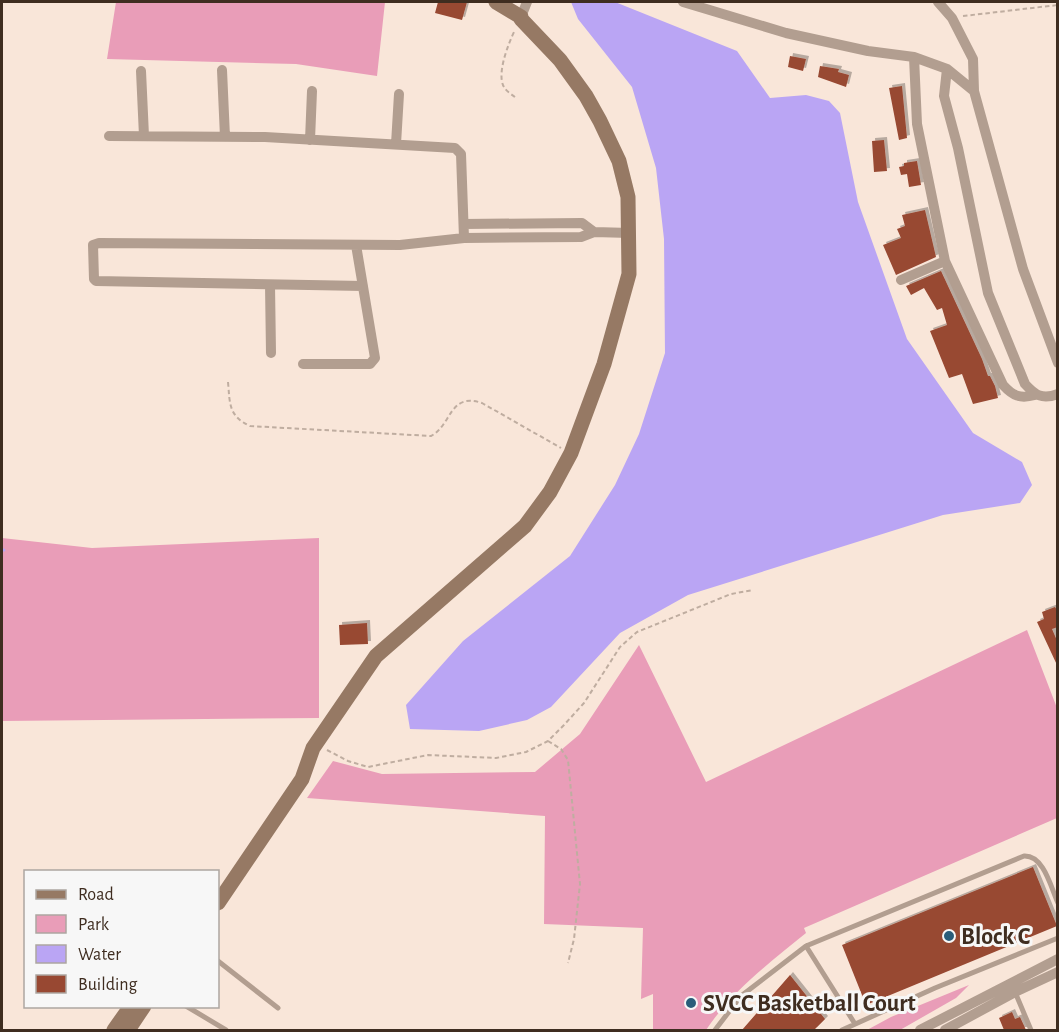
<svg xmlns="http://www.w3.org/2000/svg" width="1059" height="1032" font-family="'Alegreya Sans',sans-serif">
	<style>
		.green { fill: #e99db8 }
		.water { fill: #baa5f4 }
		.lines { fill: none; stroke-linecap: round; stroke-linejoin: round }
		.stream { stroke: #baa5f4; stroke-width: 3 }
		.building { fill: #984832; filter: url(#shadow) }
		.path { stroke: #bfada0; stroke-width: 2; stroke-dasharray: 4.5 3; stroke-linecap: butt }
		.lane { stroke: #b29e90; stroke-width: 5 }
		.street { stroke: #b29e90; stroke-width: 10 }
		.secondary { stroke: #967964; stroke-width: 15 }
		.poi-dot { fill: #2a5d7a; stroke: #f7f7f7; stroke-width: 2 }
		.labels { text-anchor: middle; stroke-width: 6; stroke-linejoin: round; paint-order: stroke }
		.poi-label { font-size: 24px; font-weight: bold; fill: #3f2d20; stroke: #f7f7f7; text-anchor: start }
	</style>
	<defs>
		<filter id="shadow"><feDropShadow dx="3" dy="-3" stdDeviation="0" flood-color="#0004"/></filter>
	</defs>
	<rect width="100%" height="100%" fill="#f9e6d9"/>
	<!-- green -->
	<path class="green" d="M116 2H385L377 76 296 64 107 59Z
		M2 538 92 548 319 538V718L2 721Z
		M1027 630 1057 708V818L804 928 806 933C769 963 732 991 706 1030H653V994L641 999 643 928 544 924 545 816 307 798 333 761 382 774 535 772 580 734 639 645 706 782Z
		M969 985 956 998 900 1030H867L891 1017Z"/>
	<!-- water -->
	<path class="water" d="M571 2H615L737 51 770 98 806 95 829 101 840 113 858 202 907 339 973 433 1022 462 1032 485 1020 503 943 515 688 595 620 633 551 707 527 720 479 731 410 729 406 705 463 641 570 556 615 485 639 434 665 353 664 239 656 168 632 87 578 19Z"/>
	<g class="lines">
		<!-- stream -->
		<path class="stream" d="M2 550H4"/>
	</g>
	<!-- building -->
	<path class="building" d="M438 2H467L462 20 435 13Z
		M790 56 806 59 803 71 788 67Z
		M820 66 839 69 838 72 849 75 846 87 818 77Z
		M902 86 907 138 899 140 889 88Z
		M884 140 887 171 874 172 872 141Z
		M917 161 921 185 909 187 907 174 901 175 899 167 904 166V163Z
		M925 210 936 257 896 275 883 245 901 238 897 229 905 226 902 215Z
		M941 271 982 359 988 376H990L995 386 998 398 973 404 962 374 949 378 930 331 947 325 942 308 937 310 924 288 911 295 906 286Z
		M1055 607 1058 612V627L1052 629 1058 643 1057 665 1037 622 1044 619 1042 612Z
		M367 623 368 644 340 645 339 625Z
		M1033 867 1057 926 866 1005 842 945Z
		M790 975 825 1019 814 1030H742Z
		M1012 1012 1015 1019 1020 1017 1026 1030H1004L999 1018Z"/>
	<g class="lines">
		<!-- path -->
		<path class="path" d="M963 16 1058 5
			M515 97C511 94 506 91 504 87 496 74 509 42 515 30
			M228 382C230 403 228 416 250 426L431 436C452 425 449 392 482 403L561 448
			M548 741 561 749 568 760 580 884 574 939 568 963
			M327 750 348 761 368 767 428 755 496 758 526 752 548 741 564 725 584 703 620 647 637 632 731 594 753 590"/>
		<!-- lane -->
		<path class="lane" d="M806 946 855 1024
			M218 961 278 1008
			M1015 992 1031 1030
			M186 1006 226 1030
			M715 1030 741 996 806 946 1024 856C1044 855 1051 888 1058 903
			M842 1030 935 988 1058 938"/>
		<!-- street -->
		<path class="street" d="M683 2 786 33 868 51 914 57 947 69 974 91 1023 269 1058 363
			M938 2 952 18 973 59 974 91
			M521 17 527 2
			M914 57 917 124 945 261 1003 385C1013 396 1020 399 1035 395
			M947 69 944 96 958 148 988 293 1025 384C1035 395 1042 400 1058 394
			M222 70 225 137
			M141 71 144 136
			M109 136 265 137 455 148 461 154 464 238
			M310 140 312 91
			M396 144 399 94
			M464 224 582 223 594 232
			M901 280 945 261
			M270 285 271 353
			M363 286 96 281 94 279 93 245 99 243 400 245 464 238 581 237 594 232 630 233
			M303 364H370L375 358 356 245
			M920 1030 1058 959
			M945 1030 1015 992 1058 972"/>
		<!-- secondary -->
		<path class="secondary" d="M218 903 302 779 313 748 376 656 525 526 550 492 571 453 604 364 629 274 628 197 619 161 600 121 586 96 560 60 521 19V17L496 2
			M114 1030 131 1006
			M128 1030 144 1006"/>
	</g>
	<!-- markers -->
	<g class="poi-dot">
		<circle cx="949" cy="936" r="6"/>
		<circle cx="691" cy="1003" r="6"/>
	</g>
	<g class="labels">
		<!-- poi labels -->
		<g class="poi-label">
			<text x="961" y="944">Block C</text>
			<text x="703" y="1011">SVCC Basketball Court</text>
		</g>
	</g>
	<!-- border -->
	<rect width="1059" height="1032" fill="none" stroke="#3f2d20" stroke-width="6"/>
	<!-- legend -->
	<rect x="24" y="870" width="195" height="138" fill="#f7f7f7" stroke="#ada6a1" stroke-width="1.5"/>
	<rect x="36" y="890" width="30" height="9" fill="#967964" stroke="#ada6a1" stroke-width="1.5"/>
	<text x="78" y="900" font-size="18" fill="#3f2d20">Road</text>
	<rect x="36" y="915" width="30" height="18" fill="#e99db8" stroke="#ada6a1" stroke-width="1.5"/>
	<text x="78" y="930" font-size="18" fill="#3f2d20">Park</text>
	<rect x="36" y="945" width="30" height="18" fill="#baa5f4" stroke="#ada6a1" stroke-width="1.5"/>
	<text x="78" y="960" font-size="18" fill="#3f2d20">Water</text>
	<rect x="36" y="975" width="30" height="18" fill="#984832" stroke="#ada6a1" stroke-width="1.5"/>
	<text x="78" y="990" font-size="18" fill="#3f2d20">Building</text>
</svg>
